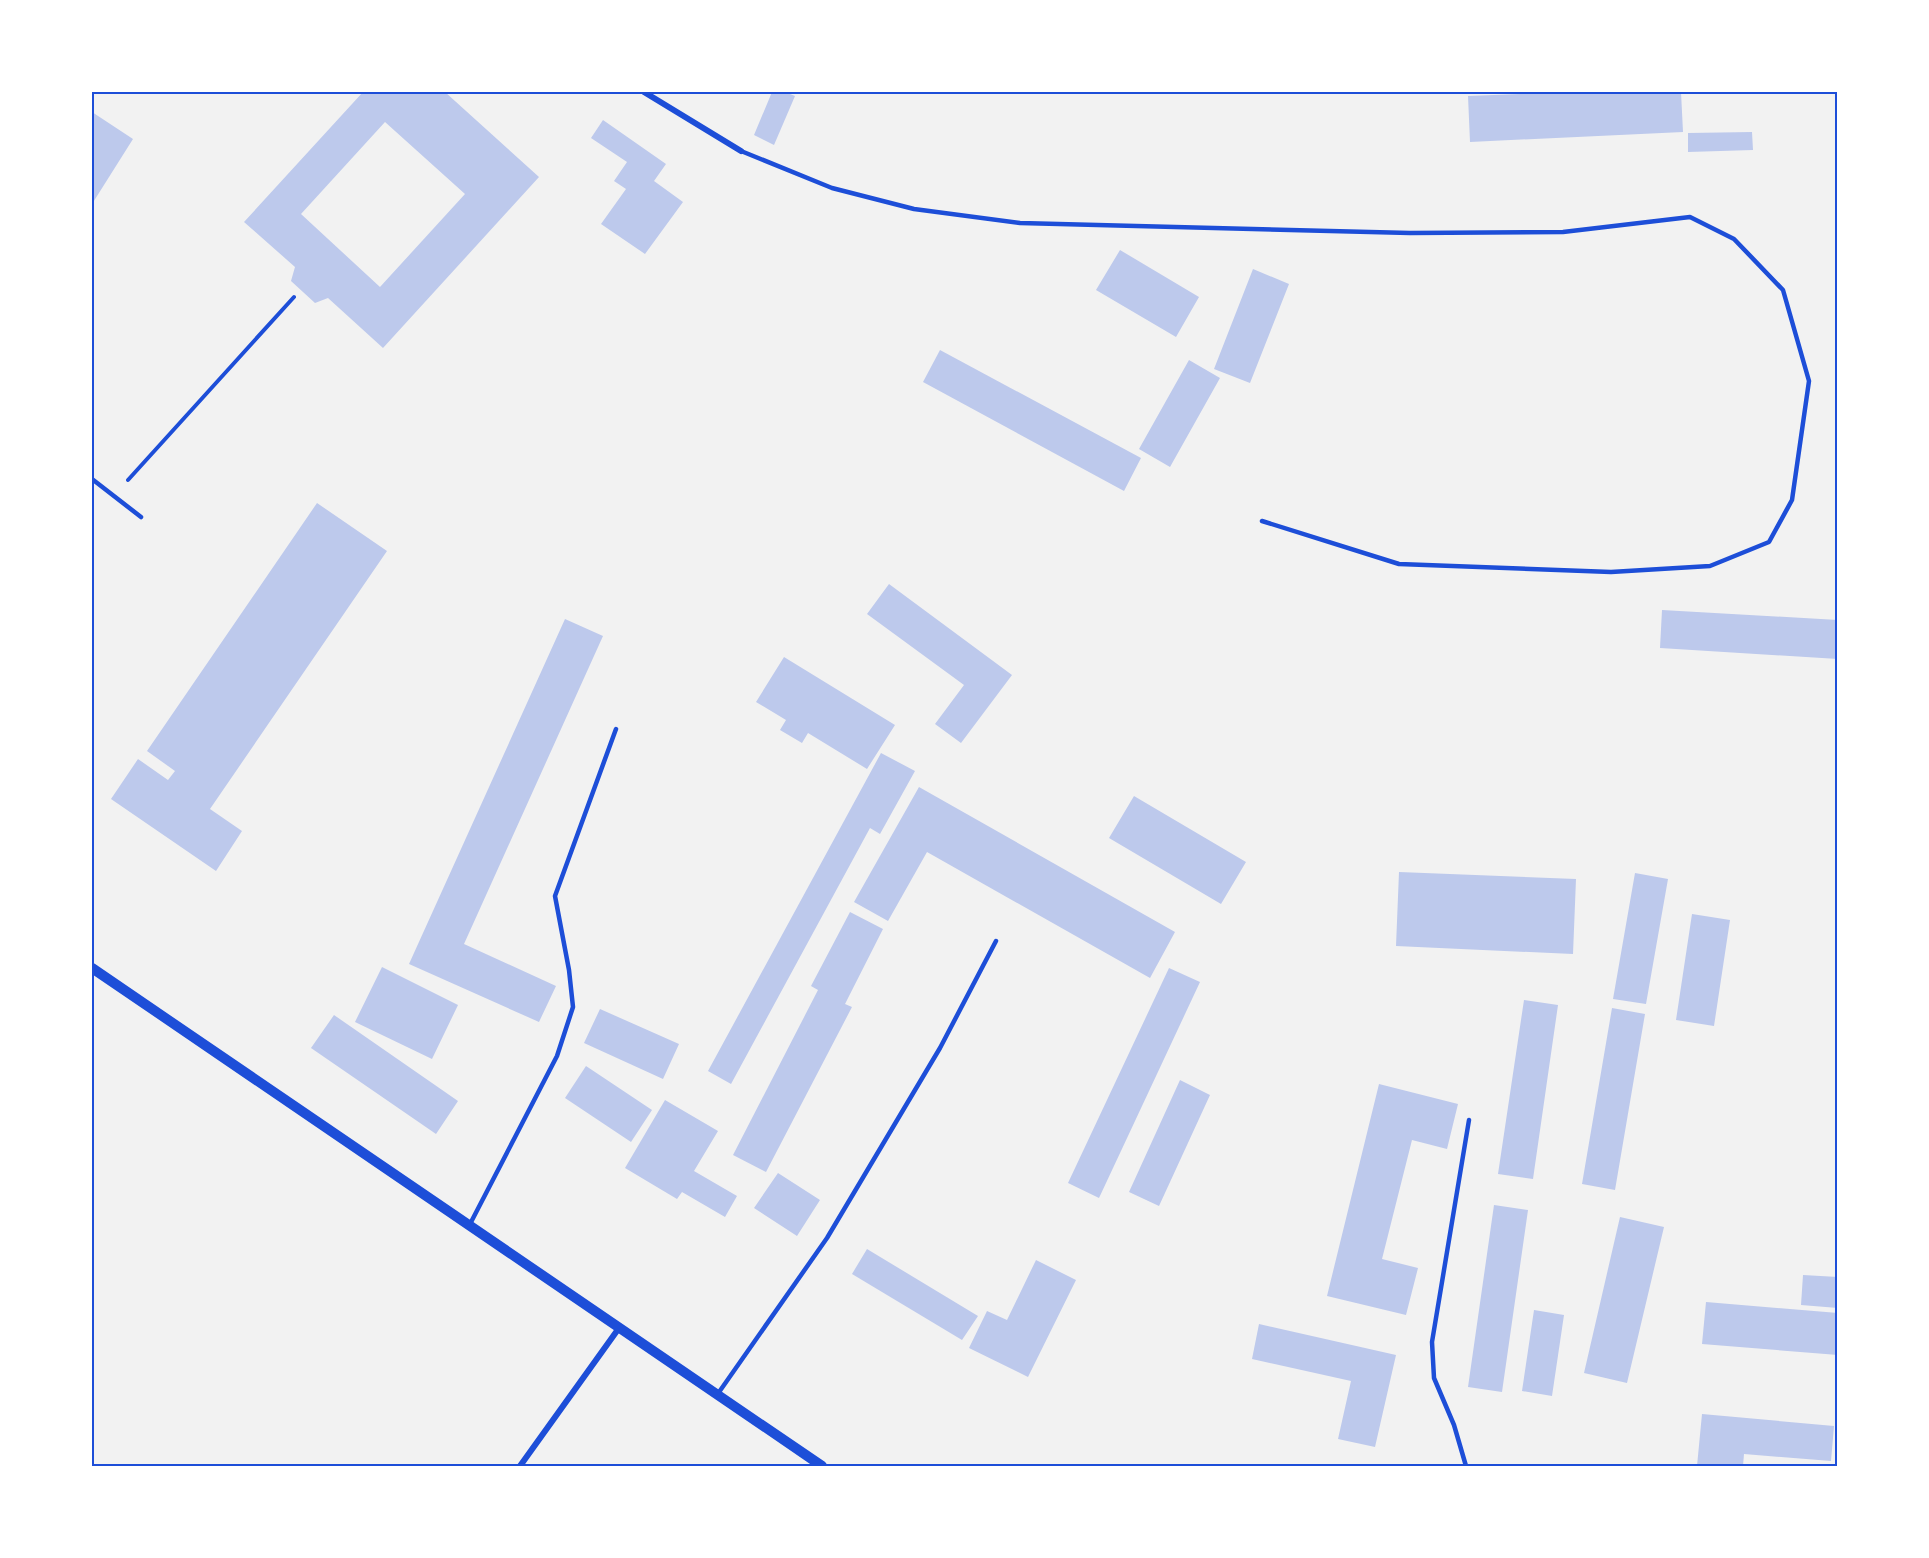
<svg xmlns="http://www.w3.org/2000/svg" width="1929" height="1558" font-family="Overpass,sans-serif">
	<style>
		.building { fill: #bdc9ec; fill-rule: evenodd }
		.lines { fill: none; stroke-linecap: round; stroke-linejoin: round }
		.path { stroke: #1d4ed8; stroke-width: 4 }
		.service { stroke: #1d4ed8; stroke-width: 4.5 }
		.minor { stroke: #1d4ed8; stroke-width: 6 }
		.tertiary { stroke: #1d4ed8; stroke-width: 10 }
		.neatline { fill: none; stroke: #1d4ed8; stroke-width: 2 }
	</style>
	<rect width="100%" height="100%" fill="#f2f2f2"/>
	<!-- building -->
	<path class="building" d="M363 92H445L539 177 383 348 328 298 315 303 291 281 295 267 244 222ZM385 122 465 194 380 287 301 214Z
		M772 92H785L795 96 774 145 754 135Z
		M1568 92H1681L1683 132 1470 142 1468 96Z
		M92 112 133 139 92 204Z
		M603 120 666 164 654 181 683 202 645 254 601 224 626 189 614 181 627 162 591 138Z
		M1752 132 1753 150 1688 152V133Z
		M1120 250 1199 297 1176 337 1096 290Z
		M1253 269 1289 284 1250 383 1214 369Z
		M940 350 1141 458 1124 491 923 382Z
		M1189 360 1220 378 1170 467 1139 449Z
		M317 503 387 551 210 809 242 831 216 871 111 799 138 759 168 780 175 771 147 751Z
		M889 584 1012 675 961 743 935 724 964 685 867 614Z
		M1662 610 1838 620V659L1660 648Z
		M565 619 603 636 464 944 556 986 539 1022 409 964Z
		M784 657 895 725 867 769 808 733 802 743 780 730 786 720 756 702Z
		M881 753 915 771 880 834 870 828 731 1084 708 1071Z
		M919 787 1175 932 1150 978 927 852 888 921 854 902Z
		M1134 796 1246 862 1221 904 1109 838Z
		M1399 872 1576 879 1573 954 1396 946Z
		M1635 873 1668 879 1646 1004 1613 999Z
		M850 912 883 929 845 1004 852 1007 766 1172 733 1155 818 990 811 986Z
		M1692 914 1730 920 1714 1026 1676 1020Z
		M382 967 458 1005 432 1059 355 1022Z
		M1169 968 1200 982 1099 1198 1068 1183Z
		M1524 1000 1558 1005 1533 1179 1498 1174Z
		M1612 1008 1645 1014 1615 1190 1582 1184Z
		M600 1009 679 1044 663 1079 584 1043Z
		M334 1015 458 1101 436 1134 311 1048Z
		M586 1066 652 1110 631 1142 565 1098Z
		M1180 1080 1210 1095 1159 1206 1129 1192Z
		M1379 1084 1458 1104 1447 1149 1412 1140 1382 1259 1418 1268 1406 1315 1327 1296Z
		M665 1100 718 1131 694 1171 737 1196 725 1217 682 1192 677 1199 625 1168Z
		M778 1173 820 1200 797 1236 754 1208Z
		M1494 1205 1528 1210 1502 1392 1468 1387Z
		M1620 1217 1664 1227 1627 1383 1584 1373Z
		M867 1249 978 1316 962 1340 852 1274Z
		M1036 1260 1076 1280 1028 1377 969 1348 987 1311 1007 1320Z
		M1803 1275 1838 1277V1308L1801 1305Z
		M1706 1302 1838 1313V1355L1702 1344Z
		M1534 1310 1564 1315 1552 1396 1522 1391Z
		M1259 1324 1396 1355 1375 1447 1338 1439 1351 1381 1252 1359Z
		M1702 1414 1834 1426 1831 1461 1744 1454 1743 1466H1697Z"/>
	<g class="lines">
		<!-- path -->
		<path class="path" d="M128 480 294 297"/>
		<!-- service -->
		<path class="service" d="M741 151 832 188 914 209 1020 223 1410 233 1563 232 1690 217 1734 239 1783 290 1809 381 1792 500 1769 542 1710 566 1611 572 1399 564 1262 521
			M92 479 141 517
			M469 1226 557 1056 573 1007 569 970 555 896 616 729
			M717 1395 827 1238 940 1048 996 941
			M1466 1466 1454 1425 1434 1378 1432 1342 1469 1120"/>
		<!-- minor -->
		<path class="minor" d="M644 92 741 151
			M520 1466 619 1328"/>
		<!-- tertiary -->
		<path class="tertiary" d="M92 968 822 1466"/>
	</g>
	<!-- border -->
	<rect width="1929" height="1558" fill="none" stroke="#ffffff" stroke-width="186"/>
	<rect x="93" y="93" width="1743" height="1372" class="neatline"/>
</svg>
